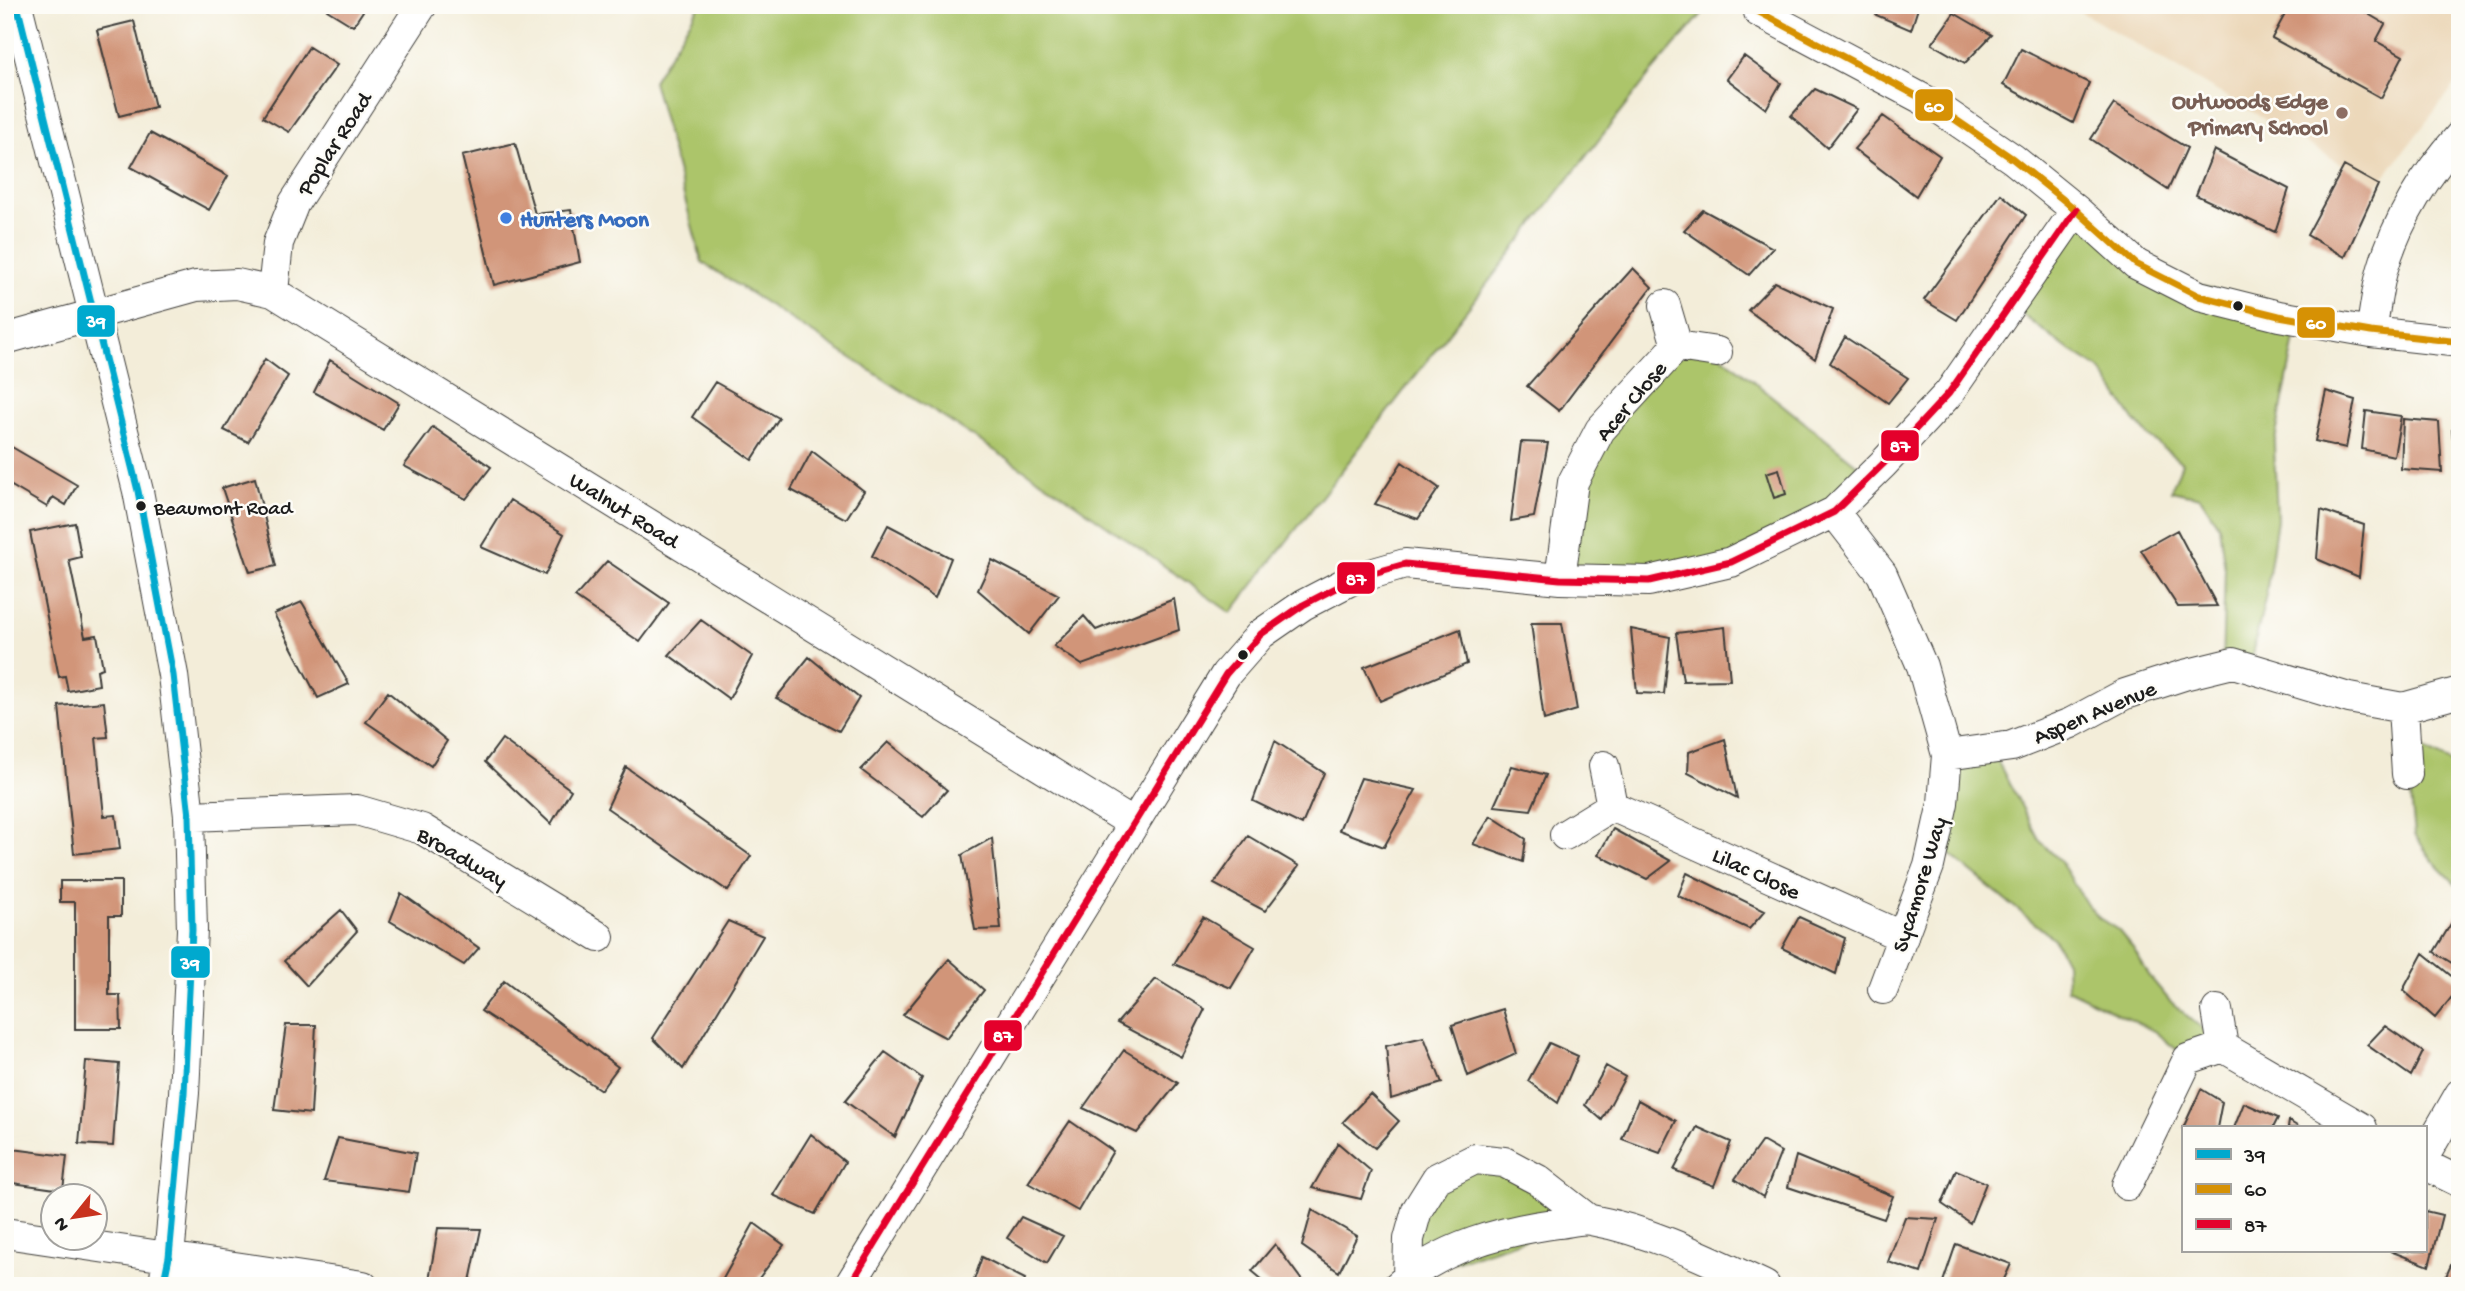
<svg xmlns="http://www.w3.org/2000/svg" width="2465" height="1291" font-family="'Gochi Hand',sans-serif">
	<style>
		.built { fill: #ecd8ba }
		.green { fill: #acc56a; stroke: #647043; stroke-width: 2 }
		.building { fill: #d19579 }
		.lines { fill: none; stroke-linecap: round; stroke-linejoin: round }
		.street-casing { stroke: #3c3b38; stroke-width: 32 }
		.street { stroke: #fff; stroke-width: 30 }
		.bus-1-casing { stroke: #fdfcf7; stroke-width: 12 }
		.bus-2-casing { stroke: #fdfcf7; stroke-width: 12 }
		.bus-3-casing { stroke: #fdfcf7; stroke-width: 12 }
		.bus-1 { stroke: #00a9ce; stroke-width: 7 }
		.bus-2 { stroke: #d69104; stroke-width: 7 }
		.bus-3 { stroke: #e4002b; stroke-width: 7 }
		.education-dot { fill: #8d6e63; stroke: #fdfcf7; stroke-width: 2.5 }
		.shop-dot { fill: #3f7fe0; stroke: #fdfcf7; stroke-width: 2.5 }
		.bus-dot { fill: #1c1c1c; stroke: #fdfcf7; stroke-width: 2.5 }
		.labels { text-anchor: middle; stroke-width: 5; stroke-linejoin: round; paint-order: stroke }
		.bus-label { font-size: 21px; fill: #1c1c1c; stroke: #fdfcf7; text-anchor: start }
		.education-label { font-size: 23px; font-weight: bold; fill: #785e54; stroke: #fdfcf7; text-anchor: end }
		.street-label { font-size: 23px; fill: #1c1c1c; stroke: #fdfcf7 }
		.shop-label { font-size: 23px; font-weight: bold; fill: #366cbe; stroke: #fdfcf7; text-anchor: start }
		.line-badge { stroke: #fdfcf7; stroke-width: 2.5 }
		.badge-label { font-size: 19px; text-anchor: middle; font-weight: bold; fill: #fff }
	</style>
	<rect width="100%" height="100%" fill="#fdfcf7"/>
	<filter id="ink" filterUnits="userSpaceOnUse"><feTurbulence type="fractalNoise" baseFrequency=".0143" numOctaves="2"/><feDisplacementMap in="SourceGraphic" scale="14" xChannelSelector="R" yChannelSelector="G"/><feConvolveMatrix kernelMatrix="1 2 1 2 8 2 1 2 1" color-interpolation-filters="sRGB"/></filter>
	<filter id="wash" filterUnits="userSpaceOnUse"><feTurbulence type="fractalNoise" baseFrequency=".00686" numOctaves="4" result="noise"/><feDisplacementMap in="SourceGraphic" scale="28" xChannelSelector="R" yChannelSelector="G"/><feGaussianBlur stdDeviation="1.57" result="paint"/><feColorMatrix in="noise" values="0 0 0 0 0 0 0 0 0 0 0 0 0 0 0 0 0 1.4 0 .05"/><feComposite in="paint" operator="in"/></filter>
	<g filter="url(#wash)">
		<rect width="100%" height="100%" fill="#f3edd9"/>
		<!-- built -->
		<path class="built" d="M2069 5H2460V78L2378 185Z"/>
		<!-- green -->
		<path class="green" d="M700 5H1710L1651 73 1231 613 1062 494 702 262 653 81Z
			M2076 210 2136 264 2299 319 2274 445 2277 519 2266 595 2249 668 2222 666 2225 569 2219 526 2200 497 2171 491 2182 463 2152 439 2134 420 2100 369 2062 345 2010 305Z
			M1677 346 1717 352 1871 476 1731 562 1560 579 1573 482Z
			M2405 739 2460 767V888L2432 860 2415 835Z
			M1991 749 2040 841 2061 862 2087 905 2099 918 2118 930 2133 948 2150 977 2169 1000 2223 1047 2188 1059 2154 1031 2067 989 2066 962 2054 939 1938 845 1947 755Z
			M1475 1159 1588 1219 1408 1277 1417 1210Z"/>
		<g id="blocks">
			<!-- building -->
			<path class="building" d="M330 5H367L353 26 327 10Z
				M1878 5H1919L1911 30 1876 15Z
				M2290 5H2314L2324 10 2327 5H2353L2385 24 2376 41 2403 56 2381 98 2272 38Z
				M1954 13 1992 35 1965 63 1932 44Z
				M134 21 155 107 119 116 97 30Z
				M309 47 337 65 289 132 263 117Z
				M2021 49 2089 83 2073 123 2003 85Z
				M1744 56 1781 83 1766 109 1727 79Z
				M1815 89 1857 109 1827 148 1791 116Z
				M2114 104 2187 148 2168 190 2091 139Z
				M1883 116 1940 156 1916 196 1854 149Z
				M150 133 228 176 209 210 131 167Z
				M515 143 535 214 571 210 580 262 494 285 462 156Z
				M2214 150 2289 189 2275 232 2196 195Z
				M2344 166 2378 185 2345 257 2307 235Z
				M2001 194 2026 215 1957 320 1924 300Z
				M1703 210 1773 248 1749 275 1684 230Z
				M1633 268 1652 287 1559 411 1527 386Z
				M1775 282 1833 309 1815 359 1748 310Z
				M1845 337 1908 378 1888 403 1830 363Z
				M265 359 288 376 248 442 224 430Z
				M330 360 399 403 383 430 314 392Z
				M715 382 779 418 752 460 692 417Z
				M2326 391 2355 400 2346 448 2315 441Z
				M2366 411 2401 416 2394 456 2362 449Z
				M2403 419 2439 422 2442 472 2401 469Z
				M433 427 491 467 466 499 404 466Z
				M2460 428V464L2456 465 2452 430Z
				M1521 442 1548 443 1534 517 1511 521Z
				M5 443 77 485 66 505 53 497 47 507 5 482Z
				M812 451 864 491 846 519 791 490Z
				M1402 462 1439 488 1418 519 1375 504Z
				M1779 469 1786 494 1774 498 1766 473Z
				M255 478 276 566 250 572 222 488Z
				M510 500 564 534 545 575 481 547Z
				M2321 510 2364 525 2359 577 2317 559Z
				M75 523 81 557 69 560 85 637 97 635 103 668 97 670 99 685 68 691 65 676 59 677 30 532Z
				M888 525 951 558 935 598 872 556Z
				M2177 530 2217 606 2178 607 2141 550Z
				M992 560 1059 595 1029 634 978 590Z
				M607 561 669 603 640 642 575 597Z
				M1174 599 1179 630 1082 665 1054 646 1084 616 1096 630Z
				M302 602 349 684 318 698 274 614Z
				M701 620 752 656 729 699 669 655Z
				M1531 623H1562L1577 710 1544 720Z
				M1725 627 1730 680 1683 681 1676 633Z
				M1460 629 1467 664 1380 701 1364 667Z
				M1631 629 1670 637 1664 694 1637 693Z
				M809 657 859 698 839 731 776 698Z
				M388 692 447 741 431 766 366 722Z
				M104 702 108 737 96 738 104 816 116 815 120 849 74 854 59 706Z
				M502 739 571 790 551 824 485 762Z
				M1725 739 1737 798 1688 773 1689 752Z
				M1275 741 1324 773 1302 825 1253 801Z
				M888 742 947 790 923 817 861 770Z
				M1512 766 1546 775 1531 810 1494 806Z
				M626 767 751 856 728 891 607 808Z
				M1361 778 1416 790 1384 847 1339 830Z
				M1491 816 1526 839 1523 862 1473 844Z
				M1613 829 1671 861 1647 879 1598 855Z
				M1248 836 1299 866 1265 911 1214 884Z
				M992 838 1001 929 975 930 962 855Z
				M1687 873 1765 911 1749 929 1678 896Z
				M60 881H121V916H109V995H120L121 1029H75V902H60Z
				M401 893 479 948 464 965 390 921Z
				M341 910 357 931 307 986 284 961Z
				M2458 912 2460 913V968L2434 952Z
				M1203 917 1255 947 1231 988 1174 964Z
				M1799 917 1845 938 1836 974 1782 948Z
				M728 921 763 936 683 1069 653 1038Z
				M2423 953 2460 983V987L2435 1018 2403 990Z
				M949 959 984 990 946 1038 903 1015Z
				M1156 979 1205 1009 1181 1057 1117 1023Z
				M504 981 618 1067 601 1090 481 1011Z
				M1503 1009 1516 1054 1468 1076 1452 1025Z
				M286 1025H316L311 1114 274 1110Z
				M2385 1026 2423 1052 2411 1076 2367 1045Z
				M1424 1037 1442 1083 1391 1099 1386 1046Z
				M1549 1043 1578 1056 1558 1103 1528 1081Z
				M1124 1050 1178 1083 1137 1133 1083 1108Z
				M885 1052 922 1078 895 1137 845 1101Z
				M86 1061 119 1064 113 1146 79 1144Z
				M1606 1066 1625 1077 1602 1120 1585 1105Z
				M2201 1089 2222 1102 2217 1128H2183Z
				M1370 1094 1399 1121 1375 1148 1343 1122Z
				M1638 1100 1676 1121 1660 1153 1622 1139Z
				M2244 1103 2278 1118 2273 1128H2234Z
				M1070 1121 1113 1151 1078 1211 1028 1183Z
				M2289 1121 2300 1128H2288Z
				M1697 1127 1731 1142 1714 1186 1674 1170Z
				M811 1134 845 1162 815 1214 773 1195Z
				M338 1138 416 1153 409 1192 324 1181Z
				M1762 1141 1781 1152 1763 1197 1735 1179Z
				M1338 1143 1371 1171 1361 1199 1312 1188Z
				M5 1148 67 1156 63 1190 5 1182Z
				M1796 1156 1893 1196 1884 1219 1788 1187Z
				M1956 1170 1986 1183 1970 1223 1942 1204Z
				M1312 1210 1357 1236 1339 1272 1302 1246Z
				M2425 1211 2442 1215 2429 1266 2390 1251H2425Z
				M1021 1217 1063 1236 1047 1263 1007 1238Z
				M1905 1217 1938 1219 1921 1273 1888 1262Z
				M754 1223 784 1245 753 1286H719Z
				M438 1228 481 1229 469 1286H428Z
				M1275 1244 1306 1286H1270L1252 1271Z
				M1956 1244 2011 1264 2001 1286H1951L1943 1282Z
				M2460 1245V1286H2451L2443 1283Z
				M982 1257 1025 1279 1022 1286H972Z"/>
		</g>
	</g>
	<g filter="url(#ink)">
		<use href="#blocks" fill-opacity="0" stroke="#3c3b38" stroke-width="2"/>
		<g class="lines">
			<defs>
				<path id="street" d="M17 5 138 491 173 675 189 816 192 930 184 1093 169 1257 163 1286
					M1759 12 1934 105 2013 159 2076 210 2136 264 2199 296 2279 316 2371 332 2460 342
					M273 292 278 243 294 203 422 5
					M1665 305 1677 346 1717 352
					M2371 332C2375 311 2377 288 2383 268 2398 218 2425 175 2460 136
					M5 339 196 286 237 284 273 292 1134 824
					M1834 512 1882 574 1922 666 1947 755 1943 803 1929 866 1883 989
					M1560 579 1573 482 1600 430 1677 346
					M2403 708 2407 774
					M1947 755 2012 746 2071 723 2125 694 2184 675 2233 663 2349 698 2403 708 2460 692
					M1612 806 1903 937
					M189 816 357 810 422 829 599 937
					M1565 835 1612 806 1604 766
					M2223 1047 2362 1128
					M2425 1155 2460 1094
					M2425 1165 2460 1182
					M2127 1185 2188 1059 2223 1047 2217 1010
					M5 1233 363 1286
					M1408 1277 1409 1239 1417 1210 1437 1178 1475 1159 1504 1162 1538 1180 1588 1219
					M849 1286 1226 674 1261 634 1303 605 1353 579 1405 564 1560 579 1649 581 1731 562 1834 512 1883 464 1949 393 2076 210
					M1398 1286C1442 1246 1502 1231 1559 1223 1569 1222 1581 1218 1591 1220 1652 1231 1709 1260 1765 1286"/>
			</defs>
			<!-- street casing -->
			<use href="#street" class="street-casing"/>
			<!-- street -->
			<use href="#street" class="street"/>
			<defs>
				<path id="bus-1" d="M17 5 138 491 173 675 189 816 192 930 184 1093 169 1257 163 1286"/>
				<path id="bus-2" d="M1759 12 1934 105 2013 159 2076 210 2136 264 2199 296 2279 316 2371 332 2460 342"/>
				<path id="bus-3" d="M849 1286 1226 674 1261 634 1303 605 1353 579 1405 564 1560 579 1649 581 1731 562 1834 512 1883 464 1949 393 2076 210"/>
			</defs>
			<!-- bus-1 casing -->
			<use href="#bus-1" class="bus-1-casing"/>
			<!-- bus-2 casing -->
			<use href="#bus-2" class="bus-2-casing"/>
			<!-- bus-3 casing -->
			<use href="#bus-3" class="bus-3-casing"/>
			<!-- bus-1 -->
			<use href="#bus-1" class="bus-1"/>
			<!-- bus-2 -->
			<use href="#bus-2" class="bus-2"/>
			<!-- bus-3 -->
			<use href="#bus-3" class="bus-3"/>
		</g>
	</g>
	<!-- markers -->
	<circle class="education-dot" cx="2342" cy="113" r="7"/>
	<circle class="shop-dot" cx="506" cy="218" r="7"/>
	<g class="bus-dot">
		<circle cx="2238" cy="306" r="6"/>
		<circle cx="141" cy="506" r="6"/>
		<circle cx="1243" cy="655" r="6"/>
	</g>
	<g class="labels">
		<!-- bus labels -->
		<g class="bus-label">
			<text x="154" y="514">Beaumont Road</text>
		</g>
		<!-- education labels -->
		<g class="education-label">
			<text x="2328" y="108">Outwoods Edge<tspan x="2328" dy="26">Primary School</tspan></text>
		</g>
		<!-- street labels -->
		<g class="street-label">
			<text transform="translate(333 143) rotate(-57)" y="8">Poplar Road</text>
			<text transform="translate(1630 400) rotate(-50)" y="8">Acer Close</text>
			<text transform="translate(625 509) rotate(32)" y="8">Walnut Road</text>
			<text transform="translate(2094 711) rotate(-23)" y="8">Aspen Avenue</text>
			<text transform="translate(463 856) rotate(30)" y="8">Broadway</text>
			<text transform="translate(1757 872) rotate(25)" y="8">Lilac Close</text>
			<text transform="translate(1918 884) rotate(-73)" y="8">Sycamore Way</text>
		</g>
		<!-- shop labels -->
		<g class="shop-label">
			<text x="520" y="226">Hunters Moon</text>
		</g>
	</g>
	<g class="line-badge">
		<rect x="1914" y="88" width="40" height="34" rx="7" fill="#d69104"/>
		<rect x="76" y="304" width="40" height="34" rx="7" fill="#00a9ce"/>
		<rect x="2296" y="306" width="40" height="33" rx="7" fill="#d69104"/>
		<rect x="1880" y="429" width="40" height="33" rx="7" fill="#e4002b"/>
		<rect x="1336" y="561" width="40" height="34" rx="7" fill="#e4002b"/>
		<rect x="170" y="945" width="41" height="34" rx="7" fill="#00a9ce"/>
		<rect x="983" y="1019" width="40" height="33" rx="7" fill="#e4002b"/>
	</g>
	<g class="badge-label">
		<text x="1934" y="112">60</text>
		<text x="96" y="327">39</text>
		<text x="2316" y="329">60</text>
		<text x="1900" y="452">87</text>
		<text x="1356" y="585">87</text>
		<text x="190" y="969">39</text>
		<text x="1003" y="1042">87</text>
	</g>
	<!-- margin -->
	<rect width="2465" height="1291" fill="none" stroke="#fdfcf7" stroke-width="28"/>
	<!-- legend -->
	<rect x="2182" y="1126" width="245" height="126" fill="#fdfcf7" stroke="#a3a29f" stroke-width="2"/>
	<rect x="2196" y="1149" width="35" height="10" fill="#00a9ce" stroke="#a3a29f" stroke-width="2"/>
	<text x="2244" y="1162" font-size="21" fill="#1c1c1c">39</text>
	<rect x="2196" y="1184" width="35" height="10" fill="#d69104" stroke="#a3a29f" stroke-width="2"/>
	<text x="2244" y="1196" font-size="21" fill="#1c1c1c">60</text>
	<rect x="2196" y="1219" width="35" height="10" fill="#e4002b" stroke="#a3a29f" stroke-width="2"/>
	<text x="2244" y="1232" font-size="21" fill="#1c1c1c">87</text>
	<!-- north arrow -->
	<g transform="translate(74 1217) rotate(240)"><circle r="33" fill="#fdfcf7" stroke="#a3a29f" stroke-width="2"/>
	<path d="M0-5L12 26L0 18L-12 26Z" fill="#c8321e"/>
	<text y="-10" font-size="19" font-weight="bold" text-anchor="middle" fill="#1c1c1c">N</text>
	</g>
</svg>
